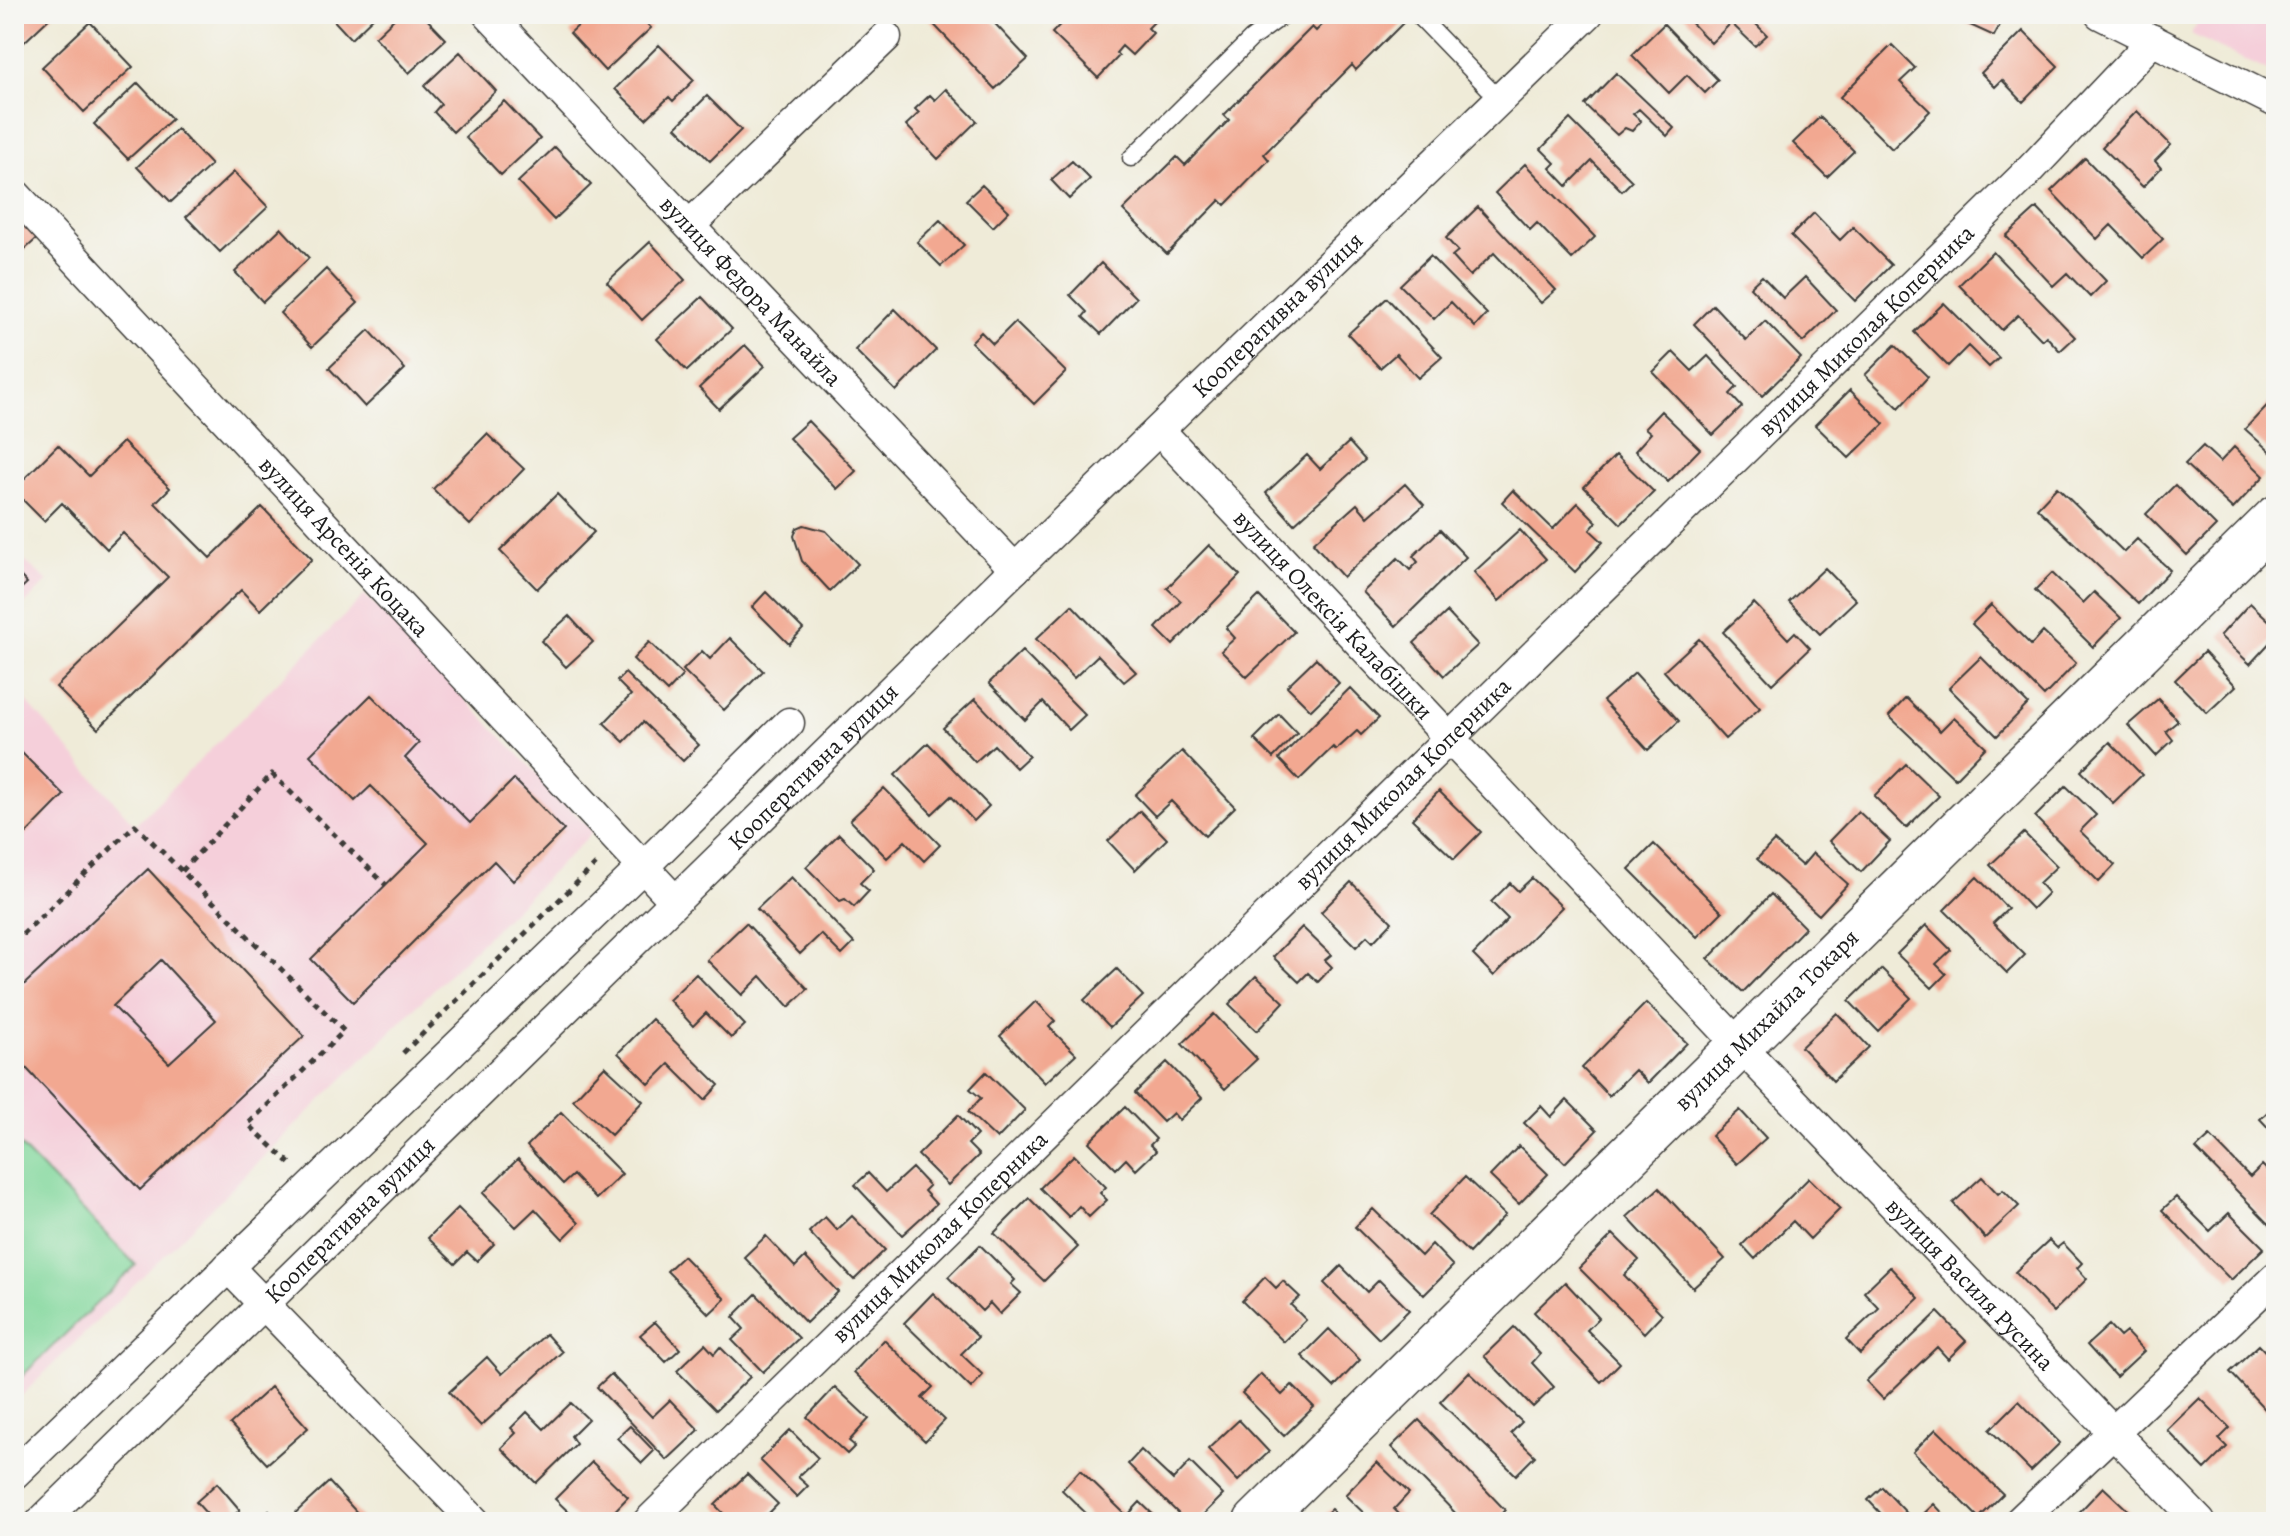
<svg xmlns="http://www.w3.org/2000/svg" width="2290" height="1536" font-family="Alegreya,serif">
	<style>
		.built { fill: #f5cfda }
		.green { fill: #81d79b; stroke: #4e7a5c; stroke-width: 2 }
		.building { fill: #f2a891; fill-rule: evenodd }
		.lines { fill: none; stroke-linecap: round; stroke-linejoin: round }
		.lane-casing { stroke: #3c3b38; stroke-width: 19 }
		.street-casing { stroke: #3c3b38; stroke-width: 33 }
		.secondary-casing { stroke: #3c3b38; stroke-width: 47 }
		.path { stroke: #3c3b38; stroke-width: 5; stroke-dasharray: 6 6; stroke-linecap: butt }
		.lane { stroke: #fff; stroke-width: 16 }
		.street { stroke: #fff; stroke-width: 30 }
		.secondary { stroke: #fff; stroke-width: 44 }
		.labels { text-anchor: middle; stroke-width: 6; stroke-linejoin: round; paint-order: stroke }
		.street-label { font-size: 24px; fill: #1c1c1c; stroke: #f6f6f2 }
	</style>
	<rect width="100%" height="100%" fill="#f6f6f2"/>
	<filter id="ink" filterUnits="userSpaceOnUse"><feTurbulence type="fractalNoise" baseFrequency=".0125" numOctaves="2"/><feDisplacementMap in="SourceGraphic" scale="16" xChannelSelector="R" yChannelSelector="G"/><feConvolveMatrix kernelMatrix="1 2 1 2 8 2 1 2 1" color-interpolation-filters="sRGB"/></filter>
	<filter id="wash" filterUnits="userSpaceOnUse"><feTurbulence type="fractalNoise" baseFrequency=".006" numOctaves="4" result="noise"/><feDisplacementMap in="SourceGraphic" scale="32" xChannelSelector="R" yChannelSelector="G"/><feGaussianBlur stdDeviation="1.8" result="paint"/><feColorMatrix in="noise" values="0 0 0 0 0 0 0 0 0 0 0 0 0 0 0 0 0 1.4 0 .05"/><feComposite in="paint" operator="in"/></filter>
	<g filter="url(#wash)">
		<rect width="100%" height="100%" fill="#efebd8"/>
		<!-- built -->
		<path class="built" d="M2208 14H2276V75L2191 34 2201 16Z
			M14 552 48 581 14 615Z
			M365 595 593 832 14 1403V687L135 825Z"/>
		<!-- green -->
		<path class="green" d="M20 1146 136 1265 14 1384V1152Z"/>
		<g id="blocks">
			<!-- building -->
			<path class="building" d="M14 14H54L19 47 14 42Z
				M328 14H377L351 39Z
				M399 14H422L446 39 409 73 375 37Z
				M591 14H638L651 28 605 71 570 33Z
				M924 14H986L1028 59 995 89Z
				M1070 14 1078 16 1162 14 1148 28 1153 33 1132 55 1122 46 1116 53 1119 56 1098 78 1052 33Z
				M1333 14H1394L1403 23 1356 70 1352 65 1264 154 1269 160 1225 205 1220 200 1167 254 1123 210 1177 157 1185 165 1229 120 1224 115 1312 27 1316 31Z
				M1683 14H1746L1767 35 1755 46 1731 23 1711 43Z
				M1946 14H2002L2005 15 1994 36Z
				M90 22 133 67 84 112 42 67Z
				M1664 24 1718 80 1705 93 1687 75 1669 93 1632 55Z
				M2023 31 2058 66 2023 102 2002 80 1995 87 1981 73Z
				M659 45 694 80 673 101 669 97 646 119 615 89Z
				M1892 45 1915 68 1900 82 1930 111 1892 149 1840 97Z
				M460 52 496 91 453 132 434 112 441 104 424 86Z
				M1616 73 1674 128 1667 136 1639 109 1633 114 1641 121 1632 131 1625 128 1617 135 1585 105Z
				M138 83 172 119 128 159 94 124Z
				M946 89 977 121 938 159 906 125 919 113 915 109 930 95 935 100Z
				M707 96 741 130 710 161 676 127Z
				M504 101 540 139 501 175 465 137Z
				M2137 111 2171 145 2155 161 2161 168 2143 187 2102 147Z
				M1820 117 1854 151 1827 177 1793 143Z
				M1570 119 1632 181 1622 191 1592 161 1567 186 1550 168 1555 163 1541 149Z
				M177 129 211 165 171 202 137 167Z
				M555 147 591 185 554 220 518 182Z
				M2085 158 2163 239 2143 258 2111 225 2097 239 2051 191Z
				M1072 161 1090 179 1069 199 1051 180Z
				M1525 164 1595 237 1572 259 1537 223 1530 230 1495 193Z
				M234 172 268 207 220 252 186 217Z
				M982 185 1009 211 993 227 966 200Z
				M14 207 41 235 14 259Z
				M1478 207 1556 290 1541 303 1494 253 1470 276 1452 256 1458 251 1446 238Z
				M2037 208 2106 281 2090 297 2067 273 2053 286 2006 236Z
				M1814 213 1840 240 1853 227 1891 265 1855 301 1791 236Z
				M940 220 964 245 941 266 917 242Z
				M281 228 309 258 263 302 235 272Z
				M650 242 685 280 642 320 607 282Z
				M1993 252 2075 337 2060 351 2046 336 2042 340 2018 315 2002 330 1959 285Z
				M1430 256 1487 314 1475 327 1451 302 1434 319 1400 285Z
				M1101 263 1136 298 1101 334 1083 317 1087 312 1070 295Z
				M326 269 358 303 312 347 280 313Z
				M1762 276 1783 298 1805 277 1836 310 1803 342 1750 287Z
				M702 297 732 329 687 371 657 339Z
				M1387 298 1442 357 1418 378 1396 354 1380 368 1348 334Z
				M1944 303 1999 358 1989 367 1968 346 1948 366 1914 332Z
				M1713 305 1746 340 1765 321 1801 358 1762 396 1694 324Z
				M895 309 936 350 896 391 855 350Z
				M1015 322 1066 372 1034 404 971 342 981 332 993 344Z
				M369 330 405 369 365 407 329 368Z
				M745 345 765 366 719 409 699 388Z
				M1895 345 1928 377 1899 408 1865 375Z
				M1673 352 1692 371 1708 356 1737 387 1730 394 1742 407 1713 435 1653 372Z
				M1850 390 1884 424 1849 458 1815 425Z
				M2276 396V457L2245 429Z
				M1661 411 1700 449 1668 482 1635 451 1651 433 1645 428Z
				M808 421 856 471 837 489 789 438Z
				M487 434 524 469 470 525 433 489Z
				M123 442 170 488 155 503 210 558 262 507 312 559 260 610 241 590 98 729 56 687 168 577 123 533 107 549 62 503 44 521 14 491V489L58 445 89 476Z
				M1349 442 1365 460 1294 524 1266 493 1307 455 1320 469Z
				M2203 446 2220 462 2234 447 2264 476 2233 509 2185 464Z
				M1616 455 1654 492 1621 524 1584 487Z
				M1405 484 1424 505 1343 577 1313 543 1357 504 1368 517Z
				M2175 485 2216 526 2187 555 2146 514Z
				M2057 487 2124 552 2137 539 2170 570 2138 604 2037 508Z
				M1513 490 1553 529 1578 503 1597 522 1590 530 1603 542 1575 572 1502 502Z
				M557 494 594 532 537 589 500 551Z
				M804 525 826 531 858 564 830 591 802 561 794 536 797 528Z
				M1440 530 1466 557 1396 626 1363 592 1398 558 1410 570 1418 562 1413 556Z
				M1520 530 1546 559 1499 601 1474 572Z
				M1209 545 1240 575 1173 645 1156 628 1181 601 1167 588Z
				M1825 568 1856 600 1820 634 1789 602Z
				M14 570 27 583 14 595Z
				M2052 573 2083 603 2094 592 2121 618 2093 647 2035 590Z
				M2276 579V598L2267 588Z
				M766 592 803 629 789 644 752 607Z
				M1259 596 1294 632 1247 677 1221 651 1235 638 1226 628Z
				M1754 603 1788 639 1795 632 1810 648 1772 684 1723 632Z
				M2250 603 2276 627V636L2250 664 2220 636Z
				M1072 605 1136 672 1124 682 1098 655 1074 678 1036 639Z
				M1991 605 2031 645 2043 632 2076 663 2044 696 1972 624Z
				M1447 612 1478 645 1444 676 1414 643Z
				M569 616 593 642 566 667 541 641Z
				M730 638 763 671 724 710 683 670 702 651 710 659Z
				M1699 639 1760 708 1725 739 1664 671Z
				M649 642 683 675 667 692 633 659Z
				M1022 651 1085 715 1069 730 1043 702 1025 720 989 683Z
				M2204 652 2236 686 2207 713 2175 680Z
				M1981 657 2028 704 1997 736 1949 688Z
				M1316 658 1339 683 1311 710 1287 686Z
				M625 673 699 745 683 761 643 722 624 742 604 723 631 695 617 681Z
				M1635 673 1679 721 1648 750 1603 701Z
				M1350 688 1379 718 1361 735 1357 731 1336 750 1333 747 1299 780 1279 759Z
				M371 695 419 743 405 758 470 823 514 779 564 830 513 881 494 861 353 1002 311 959 428 843 371 786 355 801 310 755Z
				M1906 698 1940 731 1954 717 1986 747 1955 779 1889 716Z
				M975 699 1029 756 1016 768 994 745 975 762 943 728Z
				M2158 699 2178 721 2166 731 2173 740 2156 756 2128 725Z
				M1279 714 1297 733 1273 758 1254 739Z
				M2110 742 2142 775 2113 803 2081 771Z
				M928 743 989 806 974 821 951 796 932 814 895 775Z
				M14 745 64 795 14 846Z
				M1182 751 1235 807 1205 836 1171 801 1155 816 1135 795Z
				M1906 764 1939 796 1906 828 1874 796Z
				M2066 786 2096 815 2080 831 2115 865 2099 882 2035 817Z
				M884 788 940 845 924 861 905 841 887 858 850 820Z
				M1439 791 1481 832 1454 859 1412 819Z
				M1140 811 1167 839 1135 870 1108 841Z
				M1858 811 1890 841 1861 872 1829 841Z
				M2024 833 2057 866 2039 883 2048 893 2032 909 1990 865Z
				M839 834 874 869 860 883 869 891 854 907 845 899 840 901 806 867Z
				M1774 841 1802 866 1813 853 1848 884 1819 915 1757 859Z
				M1654 844 1722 912 1697 937 1629 869Z
				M148 869 304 1036 140 1190 14 1055V994ZM161 960 216 1020 169 1063 113 1006Z
				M791 877 854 943 842 955 821 934 800 954 757 909Z
				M1977 877 2008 909 1993 923 2025 955 2007 973 1944 910Z
				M1532 878 1562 907 1494 976 1473 955 1508 919 1491 902 1510 883 1518 891Z
				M1351 882 1392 922 1373 942 1367 936 1356 947 1321 912Z
				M1771 894 1805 928 1743 992 1708 959Z
				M746 923 808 989 789 1007 761 976 742 995 707 960Z
				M1926 925 1951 950 1936 964 1946 974 1932 988 1897 954Z
				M1302 927 1331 955 1325 960 1332 967 1318 982 1308 973 1299 982 1273 957Z
				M1117 969 1143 996 1110 1027 1084 1000Z
				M1882 969 1911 998 1878 1031 1849 1001Z
				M696 974 745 1025 731 1038 706 1013 693 1026 669 1000Z
				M1256 976 1284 1002 1257 1031 1229 1004Z
				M1036 1001 1055 1021 1049 1027 1076 1054 1045 1083 1000 1036Z
				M1646 1003 1687 1043 1648 1083 1635 1070 1609 1096 1582 1068Z
				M1837 1013 1869 1047 1833 1081 1801 1047Z
				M1214 1014 1257 1059 1225 1089 1182 1044Z
				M652 1019 719 1085 705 1100 669 1064 649 1084 618 1053Z
				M1167 1062 1202 1098 1179 1120 1173 1113 1163 1122 1135 1093Z
				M605 1066 643 1101 611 1135 573 1100Z
				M986 1072 1025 1110 997 1139 968 1112 981 1098 970 1089Z
				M1567 1100 1597 1130 1565 1163 1524 1123 1541 1106 1551 1117Z
				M2276 1104V1136L2260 1119Z
				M1125 1107 1156 1139 1150 1145 1156 1151 1136 1170 1126 1159 1116 1169 1089 1142Z
				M1740 1110 1766 1138 1737 1164 1711 1136Z
				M561 1112 622 1174 596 1199 573 1175 563 1184 527 1146Z
				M958 1115 977 1135 968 1144 979 1155 948 1185 918 1155Z
				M2210 1136 2250 1177 2262 1165 2276 1179V1231L2196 1149Z
				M1519 1146 1548 1174 1519 1204 1490 1176Z
				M1074 1155 1106 1187 1100 1193 1107 1200 1089 1217 1079 1206 1069 1217 1040 1188Z
				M518 1159 579 1223 563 1239 535 1209 516 1227 483 1193Z
				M912 1168 929 1186 924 1191 936 1204 902 1235 855 1185 868 1173 886 1192Z
				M1465 1177 1505 1215 1469 1253 1429 1215Z
				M1982 1177 1998 1194 2003 1190 2019 1206 1985 1238 1953 1203Z
				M1809 1178 1840 1209 1810 1239 1793 1221 1755 1259 1742 1245Z
				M1659 1188 1725 1259 1693 1288 1627 1217Z
				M2176 1197 2210 1231 2229 1213 2264 1248 2231 1280 2162 1210Z
				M1029 1198 1078 1247 1044 1281 994 1233Z
				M458 1208 494 1244 477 1261 467 1252 455 1264 428 1238Z
				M1373 1209 1421 1256 1432 1244 1453 1266 1424 1295 1355 1227Z
				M852 1216 885 1250 854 1280 809 1232 825 1217 837 1230Z
				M1613 1234 1639 1260 1624 1275 1662 1314 1644 1333 1579 1268Z
				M766 1236 795 1267 805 1257 838 1292 806 1323 744 1257Z
				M2049 1240 2057 1248 2063 1243 2082 1263 2077 1268 2087 1279 2053 1312 2015 1272Z
				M980 1245 1015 1280 1011 1284 1021 1293 1000 1314 990 1303 982 1311 948 1277Z
				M683 1256 725 1299 709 1314 667 1271Z
				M1341 1266 1367 1292 1379 1280 1409 1310 1379 1339 1324 1283Z
				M1890 1267 1919 1298 1860 1354 1846 1339 1879 1308 1864 1292Z
				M1265 1277 1276 1288 1283 1281 1300 1297 1291 1305 1306 1320 1284 1342 1242 1301Z
				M1565 1282 1599 1318 1587 1330 1620 1363 1601 1382 1534 1312Z
				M933 1293 978 1337 961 1354 983 1375 971 1388 904 1323Z
				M756 1294 799 1338 763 1372 732 1340 744 1329 733 1317Z
				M1938 1312 1966 1341 1948 1359 1937 1347 1883 1399 1866 1381Z
				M655 1322 680 1349 666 1362 640 1335Z
				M2109 1325 2120 1337 2126 1332 2144 1351 2116 1377 2087 1345Z
				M1514 1327 1540 1354 1532 1363 1554 1387 1533 1407 1484 1356Z
				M1329 1329 1360 1360 1334 1387 1302 1356Z
				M546 1334 562 1352 481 1426 449 1392 487 1357 502 1374Z
				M884 1340 933 1387 922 1398 945 1420 925 1441 854 1372Z
				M705 1344 714 1354 720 1347 750 1377 716 1410 677 1371Z
				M2259 1345 2276 1363V1421L2230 1372Z
				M1469 1372 1522 1422 1511 1433 1535 1456 1516 1475 1440 1402Z
				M611 1374 652 1417 670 1400 699 1430 667 1460 597 1387Z
				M1261 1374 1282 1395 1292 1385 1314 1407 1284 1436 1242 1393Z
				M271 1387 308 1428 267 1464 230 1424Z
				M835 1387 869 1419 849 1441 855 1446 847 1454 807 1417Z
				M2200 1398 2230 1428 2219 1439 2227 1447 2205 1469 2167 1430Z
				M2019 1401 2060 1443 2031 1471 1990 1430Z
				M571 1403 588 1419 571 1436 576 1444 536 1483 501 1448 516 1433 511 1428 527 1412 544 1429Z
				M1239 1420 1269 1452 1238 1481 1208 1449Z
				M1419 1420 1505 1510 1493 1522H1464L1391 1447Z
				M630 1426 654 1451 642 1463 617 1438Z
				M1936 1429 2003 1494 1979 1518 1913 1452Z
				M790 1430 818 1458 798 1477 808 1486 797 1497 760 1460Z
				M1141 1450 1173 1480 1190 1462 1223 1495 1196 1522H1187L1128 1464Z
				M592 1462 628 1497 604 1522H579L555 1499Z
				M1377 1462 1409 1493 1394 1509 1407 1522H1373L1345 1495Z
				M1080 1470 1127 1516 1140 1502 1161 1522H1095L1062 1490Z
				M747 1474 778 1504 765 1517 770 1522H732L715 1505Z
				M329 1482 361 1517 356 1522H296L291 1517Z
				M217 1483 240 1510 226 1522H214L196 1502Z
				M1882 1487 1915 1522 1934 1504 1951 1522H1889L1868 1500Z
				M2103 1487 2133 1515 2127 1522H2070Z
				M1331 1509 1343 1522H1317Z
				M269 1511 279 1522H256Z"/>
		</g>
	</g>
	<g filter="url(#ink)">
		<use href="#blocks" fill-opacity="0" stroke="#3c3b38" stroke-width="2"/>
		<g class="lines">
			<defs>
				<path id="lane" d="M1417 14 1499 99
					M1131 158 1251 39 1285 14"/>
				<g id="street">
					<path id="s1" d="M488 14 1015 569"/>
					<path d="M2100 14 2276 102"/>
					<path id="s2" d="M14 193 675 901"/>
					<path d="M690 225 886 37"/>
					<path id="s3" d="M1159 430 1739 1045 2200 1522"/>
					<path d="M228 1267 475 1522"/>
					<path d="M14 1474 643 867 789 723"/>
					<path id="s4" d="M41 1522 1015 569 1588 14"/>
					<path id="s5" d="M648 1522 2029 171 2153 40"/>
					<path d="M2019 1522 2276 1277"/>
				</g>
				<g id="secondary">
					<path id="s6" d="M1256 1522 2276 518"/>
				</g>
			</defs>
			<!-- lane casing -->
			<use href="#lane" class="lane-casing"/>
			<!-- street casing -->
			<use href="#street" class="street-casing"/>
			<!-- secondary casing -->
			<use href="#secondary" class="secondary-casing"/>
			<!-- path -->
			<path class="path" d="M182 871 272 774 386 885
				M14 943 135 825 344 1031 248 1124 292 1165
				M403 1053 599 861"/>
			<!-- lane -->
			<use href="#lane" class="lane"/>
			<!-- street -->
			<use href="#street" class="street"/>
			<!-- secondary -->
			<use href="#secondary" class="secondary"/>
		</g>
	</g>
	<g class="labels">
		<!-- street labels -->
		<g class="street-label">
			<text dy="8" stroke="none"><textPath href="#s1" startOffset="382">вулиця Федора Манайла</textPath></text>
			<text dy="8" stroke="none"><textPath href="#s4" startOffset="1728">Кооперативна вулиця</textPath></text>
			<text dy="8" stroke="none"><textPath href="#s5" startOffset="1704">вулиця Миколая Коперника</textPath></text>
			<text dy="8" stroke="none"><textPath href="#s2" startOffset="484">вулиця Арсенія Коцака</textPath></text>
			<text dy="8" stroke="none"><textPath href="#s3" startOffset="254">вулиця Олексія Калабішки</textPath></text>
			<text dy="8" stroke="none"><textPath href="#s4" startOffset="1080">Кооперативна вулиця</textPath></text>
			<text dy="8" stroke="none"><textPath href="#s5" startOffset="1056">вулиця Миколая Коперника</textPath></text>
			<text dy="8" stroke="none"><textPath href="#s6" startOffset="716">вулиця Михайла Токаря</textPath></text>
			<text dy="8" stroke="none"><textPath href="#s4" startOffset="432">Кооперативна вулиця</textPath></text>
			<text dy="8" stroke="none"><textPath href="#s5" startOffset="408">вулиця Миколая Коперника</textPath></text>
			<text dy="8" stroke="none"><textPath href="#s3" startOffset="1178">вулиця Василя Русина</textPath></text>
		</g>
	</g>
	<!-- margin -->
	<rect width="2290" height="1536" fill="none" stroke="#f6f6f2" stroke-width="48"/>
</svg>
